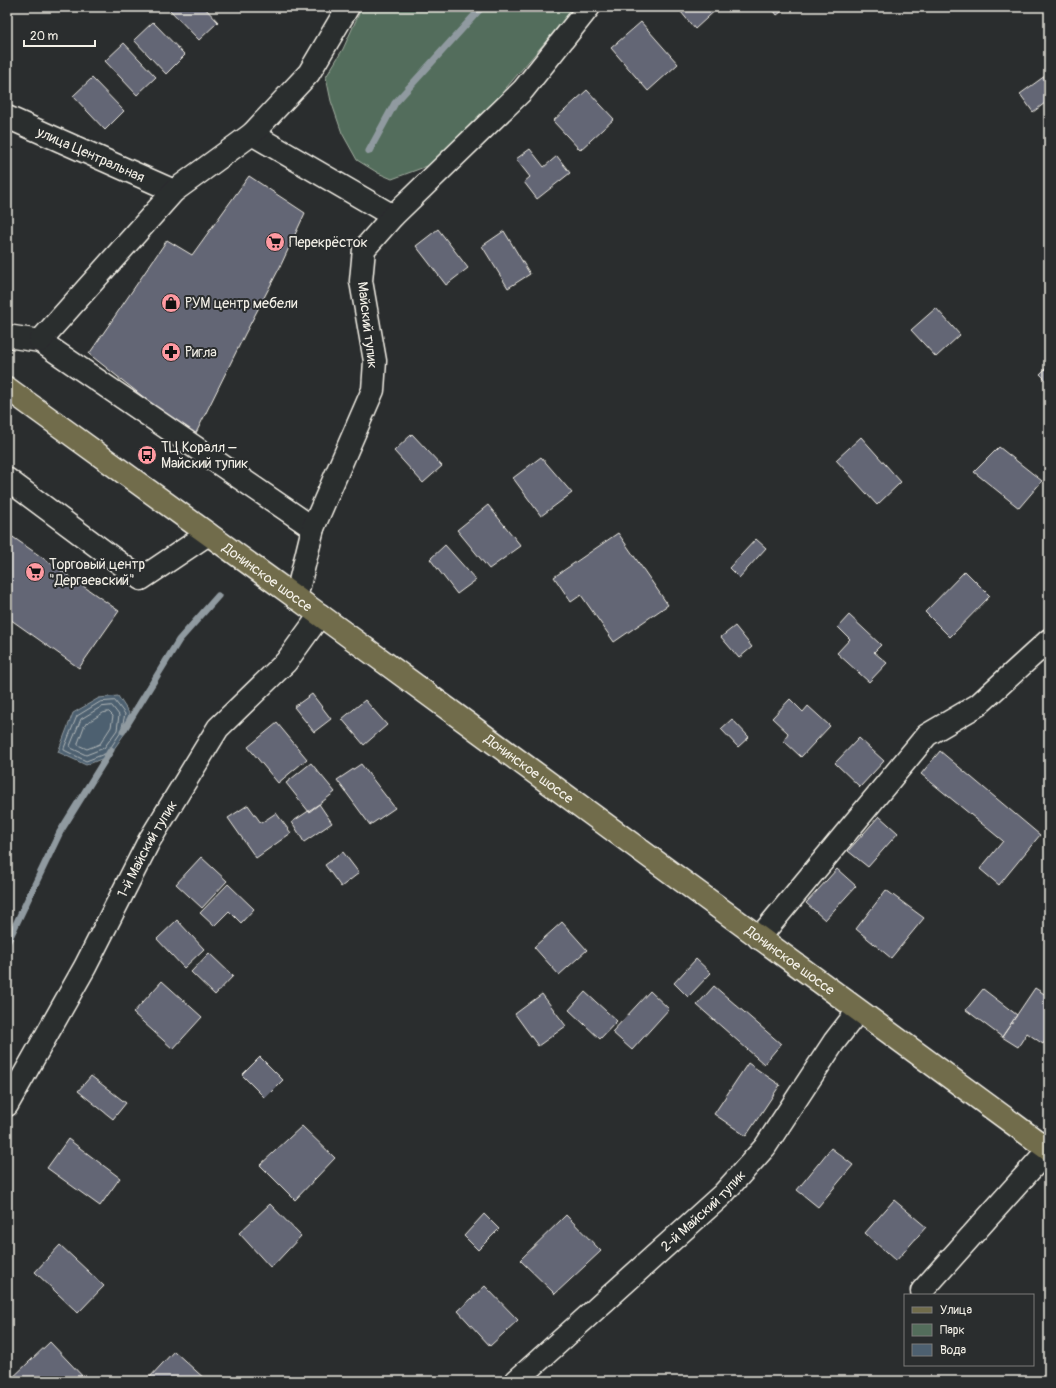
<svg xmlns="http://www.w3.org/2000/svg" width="1056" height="1388" font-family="Pangolin,sans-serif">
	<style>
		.green { fill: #536d5b; stroke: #a4afa2 }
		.water { fill: #4d6070; stroke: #909aa0 }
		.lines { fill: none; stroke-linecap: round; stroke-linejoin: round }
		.shore { stroke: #b1b7b8; stroke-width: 1 }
		.stream { stroke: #909aa0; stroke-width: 7 }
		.building { fill: #646674; stroke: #f4f1e8 }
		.minor-casing { stroke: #f4f1e8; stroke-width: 25 }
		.major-casing { stroke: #f4f1e8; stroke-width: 25 }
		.minor { stroke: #2a2d2e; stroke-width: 22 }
		.major { stroke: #716c4b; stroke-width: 22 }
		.labels { text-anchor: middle; stroke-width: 4; stroke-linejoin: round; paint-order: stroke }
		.street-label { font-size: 14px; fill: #f4f1e8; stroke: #2a2d2e }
		.poi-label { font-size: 14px; fill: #f4f1e8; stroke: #2a2d2e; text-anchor: start }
	</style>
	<rect width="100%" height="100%" fill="#2a2d2e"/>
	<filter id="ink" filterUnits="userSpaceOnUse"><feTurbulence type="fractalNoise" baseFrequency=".025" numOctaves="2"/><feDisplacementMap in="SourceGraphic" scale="8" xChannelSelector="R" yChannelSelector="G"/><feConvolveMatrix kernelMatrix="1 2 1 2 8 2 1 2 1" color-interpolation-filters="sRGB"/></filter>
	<g filter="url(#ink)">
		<!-- green -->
		<path class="green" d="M362 7H575L495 101 430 165 392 179 378 173 357 160 342 133 331 101 326 77 343 49Z"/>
		<!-- water -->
		<path class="water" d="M118 696 129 713 125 733 109 756 86 765 58 752 73 713 99 698Z"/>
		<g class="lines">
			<!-- shore -->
			<path class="shore" d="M115 701 125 714 121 732 107 753 86 761 64 750V748L77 716 100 702Z
				M112 706 119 715 117 730 104 748 86 755 71 748 70 746 81 719 101 707Z
				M109 712 113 716 111 727 100 744 87 749 78 745V743L85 724 103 713Z"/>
			<!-- stream -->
			<path class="stream" d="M369 151 395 103 482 7
				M123 731 179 640 218 596
				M7 943 60 832 111 750"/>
		</g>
		<!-- building -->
		<path class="building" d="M167 7H204L218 22 199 40Z
			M686 7H719L695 29 681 12Z
			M771 7H788L777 15Z
			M153 22 185 55 166 74 134 40Z
			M641 22 678 64 648 91 611 48Z
			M124 43 156 77 137 95 105 61Z
			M1049 73V100L1033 112 1020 94Z
			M92 78 124 111 105 130 73 96Z
			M587 90 614 119 580 150 553 121Z
			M530 149 544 167 557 156 570 173 537 199 524 182 530 177 516 159Z
			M249 176 305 213 280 267 245 334 194 437 89 354 167 240 192 255Z
			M438 229 468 268 446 285 416 246Z
			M504 231 530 274 508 288 482 246Z
			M936 308 960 335 936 357 911 330Z
			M1049 365V383L1040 374Z
			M412 434 442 466 423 483 394 451Z
			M861 437 901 482 877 505 836 460Z
			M999 447 1042 481 1019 508 974 472Z
			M541 457 572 493 541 516 513 478Z
			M488 505 521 546 489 569 457 530Z
			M7 533 119 611 79 668 7 617Z
			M618 533 668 605 614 642 581 595 571 602 554 577Z
			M756 539 766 548 739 578 729 568Z
			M445 545 476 580 457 594 430 559Z
			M965 571 990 596 950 637 925 612Z
			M849 615 881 645 874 652 887 663 869 682 837 653 850 639 838 627Z
			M735 626 752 647 739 658 721 637Z
			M312 694 331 719 314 732 294 707Z
			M790 699 803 712 808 706 830 726 801 757 784 741 788 733 772 718Z
			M365 700 387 725 364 745 342 719Z
			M732 719 749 737 738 747 721 729Z
			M277 723 307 759 278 783 248 747Z
			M859 738 884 761 860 787 835 763Z
			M940 751 1040 835 999 885 980 869 1003 841 921 774Z
			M311 763 335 792 309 812 286 783Z
			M361 764 395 808 370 825 337 780Z
			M319 804 332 823 304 842 292 822Z
			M248 805 261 823 276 813 291 833 256 858 228 818Z
			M879 816 898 833 868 867 848 851Z
			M343 852 359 873 341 887 325 865Z
			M201 857 227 881 202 908 176 884Z
			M837 869 856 886 825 920 806 903Z
			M228 884 254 909 241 923 229 911 214 926 200 913Z
			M886 890 924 918 891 958 856 929Z
			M177 920 204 949 184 968 157 939Z
			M562 922 587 950 559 975 534 947Z
			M209 953 233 976 215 995 191 972Z
			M696 959 711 973 688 997 674 983Z
			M162 981 202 1017 173 1049 133 1013Z
			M714 986 781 1044 764 1064 697 1005Z
			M1035 988 1049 997V1035L1043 1044 1027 1033 1018 1047 1002 1037Z
			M983 989 1017 1015 1002 1037 966 1010Z
			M650 991 669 1009 632 1050 612 1032Z
			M585 992 617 1021 600 1039 569 1010Z
			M542 994 566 1026 538 1046 515 1014Z
			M260 1057 283 1080 265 1098 242 1075Z
			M748 1063 780 1085 746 1136 714 1114Z
			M91 1076 126 1103 113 1119 78 1091Z
			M302 1126 335 1158 295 1200 260 1165Z
			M68 1139 120 1178 100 1206 47 1168Z
			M831 1148 853 1165 818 1207 797 1190Z
			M894 1200 926 1227 896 1261 865 1233Z
			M270 1204 301 1236 271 1268 239 1233Z
			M484 1214 499 1229 478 1250 464 1236Z
			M566 1215 601 1251 555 1294 520 1260Z
			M60 1245 104 1286 78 1313 35 1272Z
			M485 1286 518 1320 490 1346 458 1311Z
			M50 1342 87 1381H9Z
			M174 1351 206 1380 205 1381H152L149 1378Z"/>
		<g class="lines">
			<defs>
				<g id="minor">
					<path id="s1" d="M7 117 174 191"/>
					<path d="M252 134 393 216"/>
					<path d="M7 336 40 341 313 528"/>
					<path d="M40 341 174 191 252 134 309 73 348 7"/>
					<path d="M7 479 141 579 208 534"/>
					<path d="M296 598 313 528 373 390 375 361 361 281 364 249 393 216 523 90 589 7"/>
					<path d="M759 938 927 735 978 705 1049 640"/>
					<path id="s2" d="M7 1105 85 967 149 841 218 728 286 662 320 615"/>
					<path d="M922 1291 1048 1150"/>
					<path id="s3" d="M516 1381 722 1195 765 1147 834 1042 858 1011"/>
				</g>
				<g id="major">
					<path id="s4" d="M7 388 320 615 1049 1150"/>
				</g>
			</defs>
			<!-- minor casing -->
			<use href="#minor" class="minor-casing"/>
			<!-- major casing -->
			<use href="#major" class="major-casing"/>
			<!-- minor -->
			<use href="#minor" class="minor"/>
			<!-- major -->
			<use href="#major" class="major"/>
		</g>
	</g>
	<!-- icons -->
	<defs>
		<symbol id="supermarket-disc" viewBox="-11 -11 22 22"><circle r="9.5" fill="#ff9aa2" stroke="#2a2d2e"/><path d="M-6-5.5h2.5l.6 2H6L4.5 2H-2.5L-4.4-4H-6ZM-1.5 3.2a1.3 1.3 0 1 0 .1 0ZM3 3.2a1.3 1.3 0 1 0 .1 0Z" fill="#111"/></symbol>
		<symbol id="shop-disc" viewBox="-11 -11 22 22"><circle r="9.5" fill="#ff9aa2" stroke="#2a2d2e"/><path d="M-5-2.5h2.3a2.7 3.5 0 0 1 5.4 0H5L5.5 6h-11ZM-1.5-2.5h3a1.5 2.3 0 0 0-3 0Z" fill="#111"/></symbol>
		<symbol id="pharmacy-disc" viewBox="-11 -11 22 22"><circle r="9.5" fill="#ff9aa2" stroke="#2a2d2e"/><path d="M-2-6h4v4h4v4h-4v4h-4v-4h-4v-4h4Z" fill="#111"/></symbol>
		<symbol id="bus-disc" viewBox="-11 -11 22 22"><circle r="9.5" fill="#ff9aa2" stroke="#2a2d2e"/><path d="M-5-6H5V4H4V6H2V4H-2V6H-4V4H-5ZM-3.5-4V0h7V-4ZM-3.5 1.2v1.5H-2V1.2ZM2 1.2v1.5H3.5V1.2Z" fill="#111"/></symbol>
	</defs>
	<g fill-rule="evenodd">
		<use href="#supermarket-disc" x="264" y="231" width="22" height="22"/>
		<use href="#shop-disc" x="160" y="292" width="22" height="22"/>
		<use href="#pharmacy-disc" x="160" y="341" width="22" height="22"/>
		<use href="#bus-disc" x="136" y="444" width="22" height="22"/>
		<use href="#supermarket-disc" x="24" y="561" width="22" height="22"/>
	</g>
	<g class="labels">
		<!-- street labels -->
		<g class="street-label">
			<text dy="5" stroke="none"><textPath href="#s1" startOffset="92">улица Центральная</textPath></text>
			<text transform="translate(368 325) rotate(83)" y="5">Майский тупик</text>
			<text dy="5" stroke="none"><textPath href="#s4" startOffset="322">Донинское шоссе</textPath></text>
			<text dy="5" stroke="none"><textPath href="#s4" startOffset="646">Донинское шоссе</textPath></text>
			<text dy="5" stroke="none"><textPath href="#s2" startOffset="292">1-й Майский тупик</textPath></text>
			<text dy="5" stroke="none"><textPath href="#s4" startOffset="970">Донинское шоссе</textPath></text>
			<text dy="5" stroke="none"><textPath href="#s3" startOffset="253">2-й Майский тупик</textPath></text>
		</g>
		<!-- poi labels -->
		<g class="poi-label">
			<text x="289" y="247">Перекрёсток</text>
			<text x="185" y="308">РУМ центр мебели</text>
			<text x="185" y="357">Ригла</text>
			<text x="161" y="452">ТЦ Коралл –<tspan x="161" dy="16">Майский тупик</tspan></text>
			<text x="49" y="569">Торговый центр<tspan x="49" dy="16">"Дергаевский"</tspan></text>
		</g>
	</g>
	<!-- margin -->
	<rect width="1056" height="1388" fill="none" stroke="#2a2d2e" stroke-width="24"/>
	<rect x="12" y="12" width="1032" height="1364" fill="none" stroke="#f4f1e8" stroke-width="1.5" filter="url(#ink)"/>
	<!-- legend -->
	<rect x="904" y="1294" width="130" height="72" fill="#2a2d2e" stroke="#7b7b78"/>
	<rect x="912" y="1307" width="20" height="6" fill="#716c4b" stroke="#7b7b78"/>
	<text x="940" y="1314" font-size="12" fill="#f4f1e8">Улица</text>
	<rect x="912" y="1324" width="20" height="12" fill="#536d5b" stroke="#7b7b78"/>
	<text x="940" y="1334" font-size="12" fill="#f4f1e8">Парк</text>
	<rect x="912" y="1344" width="20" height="12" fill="#4d6070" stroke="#7b7b78"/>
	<text x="940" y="1354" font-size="12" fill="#f4f1e8">Вода</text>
	<!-- scale -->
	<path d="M24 40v6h71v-6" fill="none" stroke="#f4f1e8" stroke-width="2"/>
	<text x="30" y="40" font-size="12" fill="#f4f1e8" stroke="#2a2d2e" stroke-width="3" paint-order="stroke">20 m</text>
</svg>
